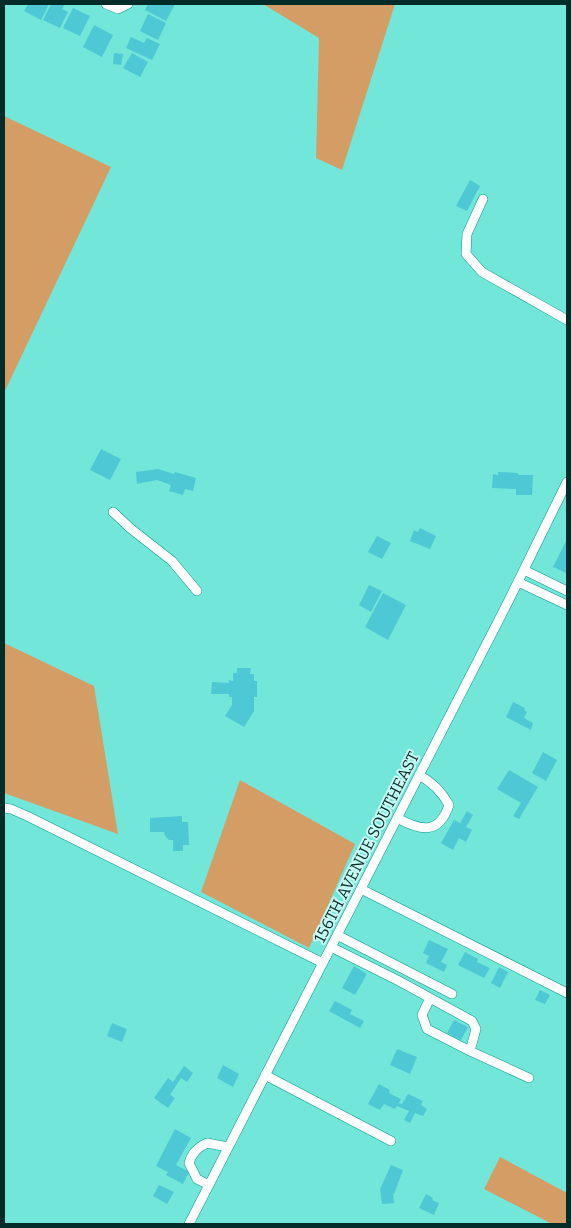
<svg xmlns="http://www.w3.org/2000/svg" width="571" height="1228" font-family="Bitter,serif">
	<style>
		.green { fill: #d59d66 }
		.building { fill: #4fc8d5 }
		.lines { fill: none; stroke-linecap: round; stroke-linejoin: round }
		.minor-casing { stroke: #04998e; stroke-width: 10 }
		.minor { stroke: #fff; stroke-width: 9 }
		.labels { text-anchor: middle; stroke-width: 4; stroke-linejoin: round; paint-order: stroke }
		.street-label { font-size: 16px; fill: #032b27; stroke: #c8fcf4 }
	</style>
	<rect width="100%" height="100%" fill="#72e6d8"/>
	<!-- green -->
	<path class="green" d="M263 4H395L342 170 316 158 319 38Z
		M4 116 111 167 4 393Z
		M4 643 94 686 118 834 4 793Z
		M240 780 355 844 309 948 201 892Z
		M500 1157 567 1193V1224H552L484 1189Z"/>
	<!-- building -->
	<path class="building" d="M28 4H49L41 20 24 11Z
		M51 4H65L62 9 68 12 60 28 43 20Z
		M148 4H175L166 21 145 10Z
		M73 8 90 16 80 36 63 28Z
		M148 14 166 23 158 40 140 31Z
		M94 25 113 35 102 57 83 47Z
		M131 37 144 43 147 38 160 44 152 60 126 48Z
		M114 53 123 54 121 65 113 64Z
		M132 53 148 62 140 77 123 68Z
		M470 180 480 186 467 211 456 206Z
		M101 449 121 459 110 480 90 470Z
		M158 469 174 474 175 472 196 478 193 491 185 489 183 495 169 491 171 485 157 480 137 484 136 472Z
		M498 472 518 473V475H533L532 495H516V489L492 488 493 474 498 475Z
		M420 528 436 536 430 549 410 541 414 530 418 532Z
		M377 536 391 543 382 559 368 552Z
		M567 539V571L566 573 553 567Z
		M369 585 382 591 371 612 359 605Z
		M383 593 406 605 388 640 365 627Z
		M237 668H251L250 674H254V681H257V697H254V711L244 727 225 716 232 705V697H229V694H211L212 682 229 683V680L233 681V673H237Z
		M513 702 525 708 524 710 527 712 524 718 533 723 531 730 506 717Z
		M543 752 557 760 546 781 532 773Z
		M509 770 538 787 519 819 513 816 521 803 497 789Z
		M467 811 473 815 466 827 472 830 466 842 459 838 453 850 441 843 454 820 460 823Z
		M182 816V822H188L189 845H183V851H173V840H169L165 836 164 832H150V818Z
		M429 940 448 949 441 962 447 965 444 972 426 963 429 956 423 953Z
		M465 952 478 959 477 962 490 968 484 978 458 965Z
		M354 966 367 974 355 995 342 988Z
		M499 967 508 972 500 988 491 983Z
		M540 990 550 995 545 1004 535 1000Z
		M335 1001 352 1010 350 1014 364 1021 360 1028 329 1011Z
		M454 1020 468 1027 461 1040 447 1033Z
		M112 1023 127 1029 122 1042 107 1036Z
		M397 1049 417 1057 410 1074 390 1065Z
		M223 1065 239 1074 233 1087 217 1078Z
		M184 1066 193 1073 187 1082 181 1078 170 1095 175 1098 168 1108 154 1098 168 1078 173 1082Z
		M379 1084 390 1090 389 1093 401 1099 399 1103 402 1104 408 1094 423 1101 421 1105 427 1109 423 1116 415 1113 410 1123 404 1120 409 1111 397 1106 395 1109 384 1104 380 1110 368 1104Z
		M175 1129 191 1138 176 1165 189 1172 183 1184 166 1175 168 1172 156 1166Z
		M391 1165 403 1170 394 1194 393 1193 394 1203 382 1204 380 1189Z
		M159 1185 174 1192 167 1204 153 1196Z
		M426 1194 433 1198 432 1200 439 1203 434 1215 419 1208Z"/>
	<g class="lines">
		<defs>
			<path id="minor" d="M106 4 118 9 128 4
				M483 199 467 234 466 254 482 272 567 320
				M113 512 130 528 172 561 197 591
				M524 570 567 591
				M518 582 567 605
				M4 808 11 809 27 816 323 963
				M397 818C421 831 439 835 449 805 442 792 432 782 419 775
				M361 889 567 993
				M337 935 452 994
				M331 947 399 981 472 1021 476 1029 470 1051 529 1078
				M430 998 422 1015 427 1029 470 1051
				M265 1075 391 1141
				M209 1185 197 1179 189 1163C192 1153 197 1148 207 1143L228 1147
				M189 1224 509 600 567 482"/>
		</defs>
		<!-- minor casing -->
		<use href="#minor" class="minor-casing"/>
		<!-- minor -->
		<use href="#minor" class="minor"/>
	</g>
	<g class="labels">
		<!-- street labels -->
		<g class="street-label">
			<text transform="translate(366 847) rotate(-63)" y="6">156TH AVENUE SOUTHEAST</text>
		</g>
	</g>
	<!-- border -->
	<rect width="571" height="1228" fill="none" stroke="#032b27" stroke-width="10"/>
</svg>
